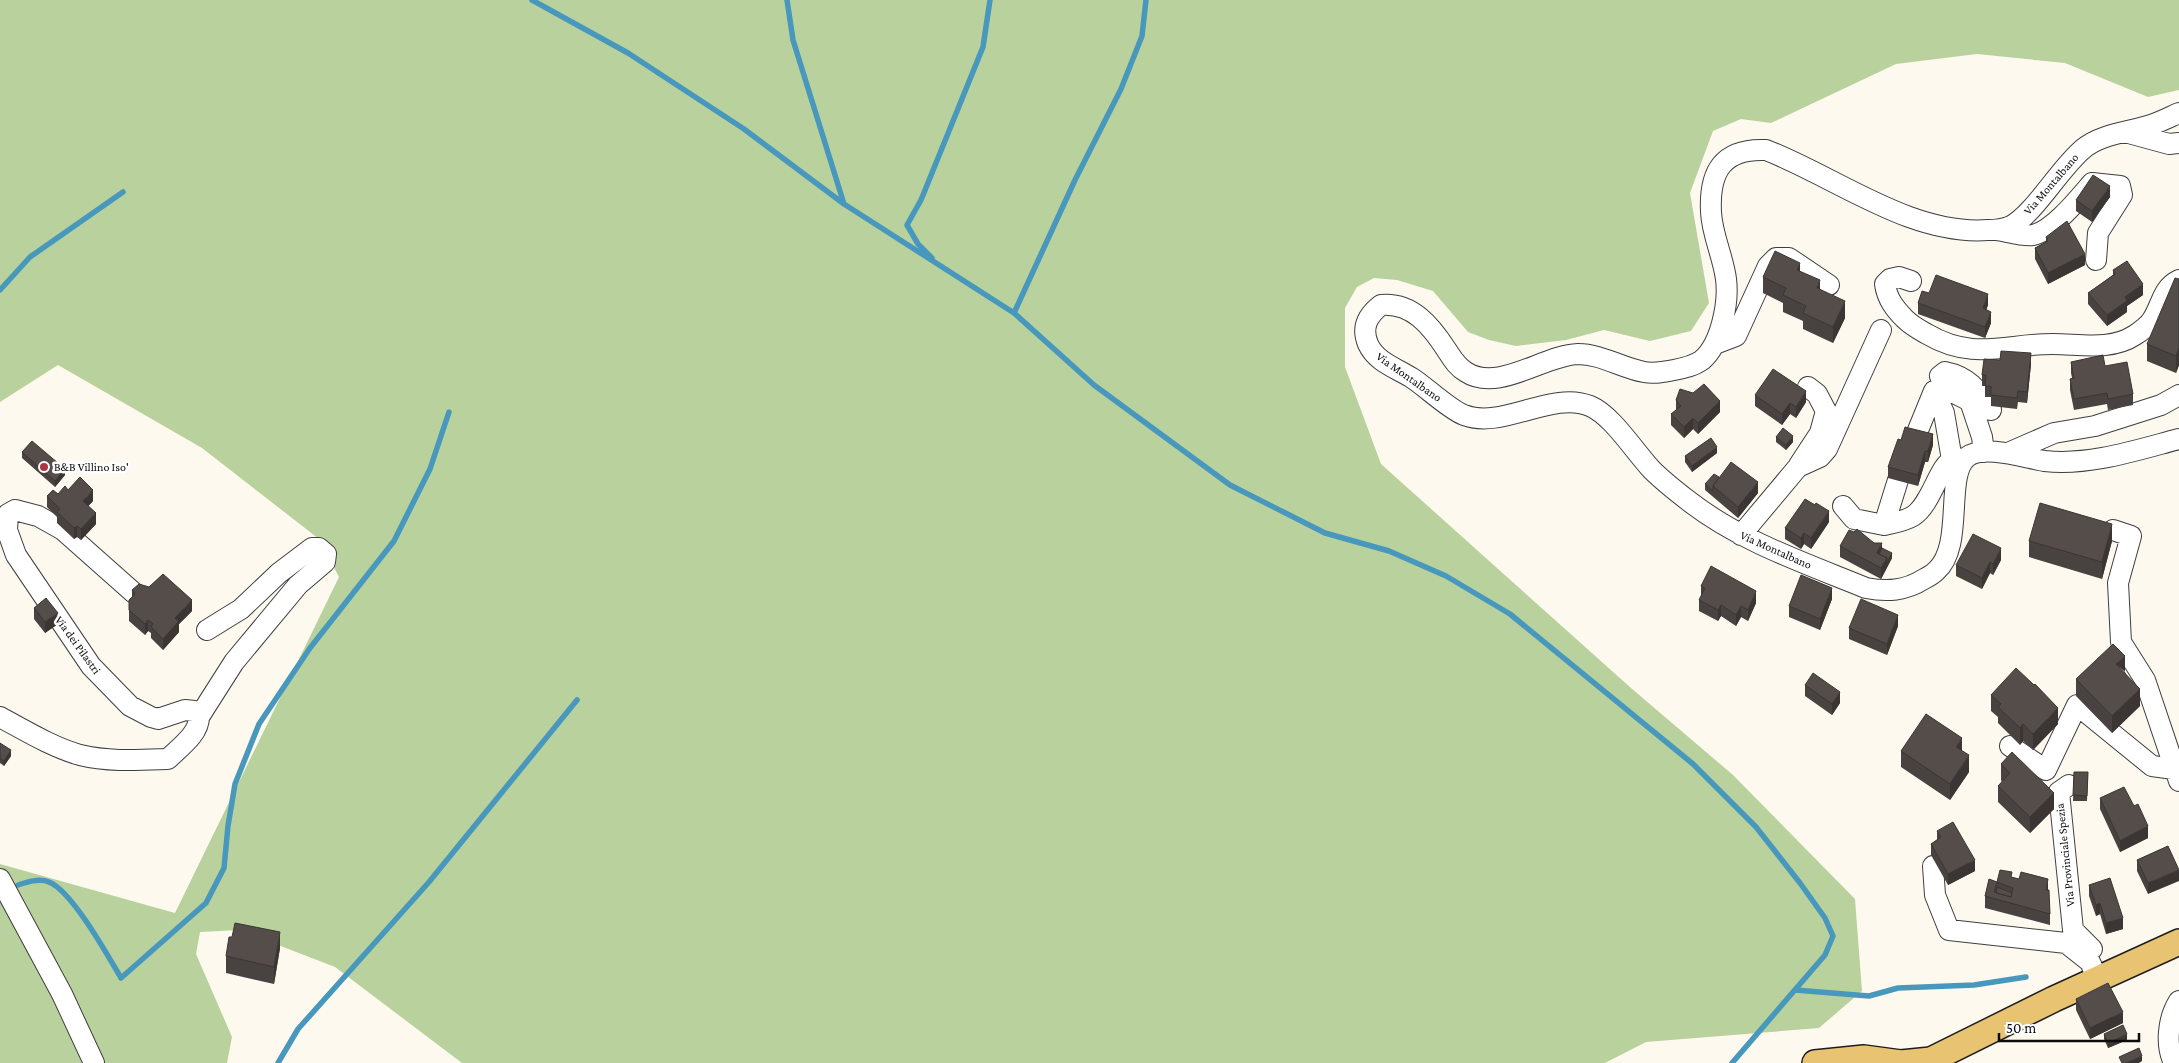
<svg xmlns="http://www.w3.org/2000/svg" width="2179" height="1063" font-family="'Crimson Pro',serif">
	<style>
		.forest { fill: #b9d29d }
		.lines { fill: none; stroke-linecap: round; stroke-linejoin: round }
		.stream { stroke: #4897bd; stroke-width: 5.5 }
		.minor-casing { stroke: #3f3f3f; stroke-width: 22 }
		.major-casing { stroke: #1d1d1d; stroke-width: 28 }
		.minor { stroke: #fff; stroke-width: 20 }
		.major { stroke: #e8c372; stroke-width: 25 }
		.wall { fill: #484240 }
		.shaded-wall { fill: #3b3634 }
		.building { fill: #544d4a; stroke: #3b3634; fill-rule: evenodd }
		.poi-dot { fill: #ac3544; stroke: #fff; stroke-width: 2 }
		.labels { text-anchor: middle; stroke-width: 5; stroke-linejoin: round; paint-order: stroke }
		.street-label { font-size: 12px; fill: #0c0c0c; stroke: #fff }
		.poi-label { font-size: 12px; fill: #0c0c0c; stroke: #fff; text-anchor: start }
	</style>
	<rect width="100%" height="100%" fill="#fdf9ee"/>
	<!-- forest -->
	<path class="forest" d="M0 0H2179V90L2148 97 2065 63 1977 54 1896 64 1771 123 1741 119 1713 131 1690 193 1709 303 1691 331 1650 341 1604 330 1566 340 1516 346 1489 340 1468 332 1433 291 1397 280 1374 278 1357 287 1345 308V367L1381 464 1631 688 1733 775 1855 899 1862 991 1819 1028 1646 1042 1605 1063H462L335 967 239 930 200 932 196 954 232 1037 227 1063H0V864L175 913 339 577 319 539 202 448 58 365 0 402Z"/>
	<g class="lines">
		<!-- stream -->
		<path class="stream" d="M532 0 628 53 744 129 844 204 1014 313 1094 385 1230 485 1325 533 1389 551 1446 576 1510 614 1693 764 1756 827 1800 883 1825 918 1833 936 1825 955 1732 1063
			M787 0 793 40 844 204
			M932 258 918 244 907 225 921 200 983 47 990 0
			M0 290 30 257 123 192
			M1014 313 1075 180 1121 89 1142 36 1146 0
			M18 885C27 882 39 878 49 882 72 891 108 956 121 978L206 903 224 868 228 826 235 784 259 724 310 648 394 541 430 469 449 412
			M1795 990 1869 996 1898 988 1974 985 2026 977
			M278 1063 298 1029 429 882 577 700"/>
		<defs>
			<path id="minor" d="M2179 113C2170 117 2160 122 2151 125 2130 132 2100 134 2083 149 2060 168 2034 214 2011 226 2004 229 1996 230 1988 230 1911 236 1836 177 1766 150 1723 148 1709 171 1711 212 1712 235 1723 256 1726 279 1729 303 1721 344 1702 360 1694 366 1684 368 1674 370 1664 372 1654 374 1644 372 1622 368 1601 354 1578 354 1544 355 1498 393 1466 372 1456 366 1452 358 1446 349 1431 326 1412 302 1381 305 1368 315 1361 327 1368 344 1376 362 1396 368 1412 378 1426 387 1450 410 1464 415 1502 430 1552 390 1590 406 1612 415 1635 452 1652 470 1664 482 1677 492 1690 502 1742 542 1805 563 1866 588 1887 592 1905 591 1924 579 1928 577 1933 574 1936 571 1965 546 1944 475 1967 457 1984 444 2025 458 2045 461 2089 466 2137 450 2179 439
				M2125 132 2169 144 2179 143
				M1997 230C2005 231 2025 237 2033 235 2053 231 2079 198 2092 183L2120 186 2122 195 2098 233 2096 260
				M1911 281 1899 277 1890 279 1885 284C1887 299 1895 309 1905 319 1912 326 1920 330 1927 334 1973 361 2005 344 2053 344 2080 344 2111 351 2135 335 2140 332 2149 325 2152 320 2162 305 2162 288 2179 280
				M1715 344 1736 336 1768 266 1776 258H1789L1829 285
				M1914 440 1934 391 1944 413 1952 460
				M1984 452 1982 437 1970 401C1957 394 1945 391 1940 376L1945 372C1970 377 1978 391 1991 410
				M2008 453 2054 433 2095 426 2161 405 2179 395
				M1799 465 1820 433 1826 411 1817 394 1808 387
				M1898 480 1884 525C1894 523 1905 521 1913 516 1932 504 1939 464 1953 460 1957 459 1962 459 1965 458
				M1843 506 1854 519 1884 525
				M2113 530 2131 536 2118 583 2121 642 2145 680 2179 781
				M1741 535 1798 467 1820 457 1827 449 1881 330
				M0 717C26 731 52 747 80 755 108 762 139 760 168 759 180 747 199 734 199 717L194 711 185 710 158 719 151 717 130 706 91 666 16 555 7 530 8 514 15 510 38 516 63 530 134 593
				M199 717 234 662 298 585 325 562 326 554 319 548H312L279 573 241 609 207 630
				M2010 746 2046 770 2077 705 2152 766 2174 769
				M2069 785 2059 792 2073 930 2092 949
				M1933 866 1935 895 1949 930 2066 943 2090 962 2098 980
				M0 879 62 994 94 1063
				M2174 1063C2165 1045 2168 1018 2179 1001"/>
			<path id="major" d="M1815 1063 1864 1058 1901 1063 1931 1060 2054 999 2179 942"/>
		</defs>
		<!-- minor casing -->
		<use href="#minor" class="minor-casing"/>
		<!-- major casing -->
		<use href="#major" class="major-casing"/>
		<!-- minor -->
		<use href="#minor" class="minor"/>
		<!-- major -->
		<use href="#major" class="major"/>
	</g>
	<!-- wall -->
	<path class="wall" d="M2110 197 2092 222 2076 211V200Z
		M2046 237 2085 265 2048 284 2035 259V248L2046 242Z
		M2113 270 2143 295 2127 306V312L2107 326 2088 304V293L2113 275Z
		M1800 271 1820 289 1845 318 1833 343 1803 329V321L1783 312V303L1763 293V277Z
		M2179 279V365L2176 373 2147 361V344Z
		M1929 293 1988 305 1986 310 1991 323 1985 338 1918 314V303Z
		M2071 362 2105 366 2133 394V405L2108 410 2107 404 2074 410 2070 390V379L2072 378 2071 373Z
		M2031 364 2027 403 2018 402 2017 409 1991 406V397H1985V386H1982V375Z
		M1755 395 1806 402 1796 418 1790 414 1782 425 1755 406Z
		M1676 400 1720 412 1698 434 1693 429 1684 438 1671 425V414L1676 410Z
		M1776 437 1793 442 1786 450 1776 442Z
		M1933 445 1928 462H1925L1918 486 1888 478V467Z
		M22 452 65 475 55 487 22 458Z
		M1717 453 1692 472 1685 462V456Z
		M1705 484 1758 493 1738 518 1705 490Z
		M68 490 93 501 88 506 96 524 81 540 77 537 74 539 57 523V517L47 507V496L58 494Z
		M1829 522 1811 549 1804 544 1801 549 1785 539V528Z
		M2029 541H2112L2102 579 2029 557Z
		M1874 543 1882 548 1892 558 1881 579 1840 557V546Z
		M2001 560 1993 575 1990 573 1982 589 1956 576V565Z
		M1701 586 1756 603 1748 621 1741 617 1736 626 1721 616 1718 621 1699 611V600L1701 596Z
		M132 590 192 611 179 624V632L163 650 151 638V633L148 631 145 635 129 621V600L132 597Z
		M1832 599 1820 630 1789 617V606Z
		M34 608 58 624 45 633 34 619Z
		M1898 626 1887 655 1849 639V628Z
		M2125 672 2140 706 2112 733 2076 696V679Z
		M1805 685 1840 703 1832 715 1805 696Z
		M1991 695 2058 724 2033 750 2023 741 2020 745 1998 723V717L1991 711Z
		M0 743 11 756 4 766 0 763Z
		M1901 751 1969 772 1950 800 1901 767Z
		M2001 764 2054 809 2030 833 1998 802V786L2002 782 2001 780Z
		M2074 772H2088L2087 801H2073Z
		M2100 798 2148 838 2120 852 2100 809Z
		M1937 831 1975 871 1948 885 1931 855V844L1937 840Z
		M2168 846 2148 894 2137 871V860Z
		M2012 877 2048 890 2050 914V925L1985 908V896L1997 882Z
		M2089 885 2123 929 2106 934 2100 914 2096 916 2089 896Z
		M232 937 280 948 274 984 226 973V956Z
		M2076 999 2123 1023 2090 1039 2076 1010Z
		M2104 1034 2127 1040 2108 1048 2104 1039Z"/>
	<!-- shaded-wall -->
	<path class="shaded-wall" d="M2110 186V197L2092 222V211Z
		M2085 254V265L2048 284V273Z
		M1800 263V279L1797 270Z
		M1820 280V296L1817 288Z
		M2143 284V295L2127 306V312L2107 326V315L2125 297Z
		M1988 294V305L1983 319V308Z
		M1845 301V318L1833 343V327Z
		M1991 312V323L1985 338V327Z
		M2179 348V365L2176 373V356Z
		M2031 353V364L2027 403V392Z
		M1806 391V402L1796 418V407Z
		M1720 401V412L1698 434V423Z
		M1790 403V414L1782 425V414Z
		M1693 418V429L1684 438V427Z
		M1933 434V445L1928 462V451Z
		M1793 436V442L1786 450V445Z
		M1717 447V453L1692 472V466Z
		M1925 451V462L1918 486V475Z
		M65 469V475L55 487V481Z
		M1758 482V493L1738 518V507Z
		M93 490V501L83 512V501Z
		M1829 511V522L1811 549V538Z
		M96 513V524L81 540V529Z
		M2112 524V541L2102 579V562Z
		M77 526V537L74 539V528Z
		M1804 533V544L1801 549V538Z
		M1882 543V554L1879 559 1877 553Z
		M2001 548V560L1993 575V564Z
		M1892 553V558L1881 579V568L1887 558Z
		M1990 562V573L1982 589V578Z
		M1832 588V599L1820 630V619Z
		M1756 591V603L1748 621V610Z
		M192 600V611L179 624V632L163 650V639L175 618Z
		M1721 605V616L1718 621V610Z
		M1741 606V617L1736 626V615Z
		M58 613V624L45 633V622Z
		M1898 615V626L1887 655V644Z
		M148 620V631L145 635V624Z
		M2125 656V672L2116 664Z
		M2140 689V706L2112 733V716Z
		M1840 692V703L1832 715V704Z
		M2058 708V724L2033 750V734Z
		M2023 724V741L2020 745V728Z
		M1962 738V754L1956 747Z
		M11 750V756L4 766V761Z
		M1969 755V772L1950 800V784Z
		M2054 793V809L2030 833V817Z
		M2148 826V838L2120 852V841Z
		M1975 860V871L1948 885V874Z
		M2179 870V881L2148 894V883Z
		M2048 879V890H2046Z
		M2100 903V914L2096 916V905Z
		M2123 918V929L2106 934V923Z
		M280 932V948L274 984V967Z
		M2123 1012V1023L2090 1039V1028Z
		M2127 1034V1040L2108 1048V1043Z
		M2142 1056V1061L2139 1063H2126Z"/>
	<!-- building -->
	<path class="building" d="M2093 175 2110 186 2092 211 2076 200Z
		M2067 221 2085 254 2048 273 2035 248 2048 241 2046 237Z
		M1775 251 1800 263 1797 270 1820 280 1817 288 1845 301 1833 327 1803 313 1806 306 1783 295 1786 288 1763 277Z
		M2127 261 2143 284 2125 297 2127 301 2107 315 2088 293 2115 274 2113 270Z
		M1936 275 1988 294 1983 308 1991 312 1985 327 1918 303 1922 291 1929 293Z
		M2175 278 2179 279V348L2176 356 2147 344Z
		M2001 351 2031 353 2027 392 2018 391 2017 398 1991 395V386H1985L1986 375H1982L1984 359 2000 360Z
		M2103 355 2105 366 2127 362 2133 394 2108 399 2107 393 2074 399 2070 379 2074 378 2071 362Z
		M1773 369 1806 391 1796 407 1790 403 1782 414 1755 395Z
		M1704 384 1720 401 1698 423 1693 418 1684 427 1671 414 1681 406 1676 400 1680 389 1693 393Z
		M1905 427 1933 434 1928 451H1925L1918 475 1888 467 1898 439 1901 440Z
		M1783 428 1793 436 1786 445 1776 437Z
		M1711 438 1717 447 1692 466 1685 456Z
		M32 441 65 469 55 481 22 452Z
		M1731 462 1758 482 1738 507 1713 486Z
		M1714 474 1719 477 1713 486V491L1705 484Z
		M80 477 93 490 83 501 96 513 81 529 77 526 74 528 57 512 60 509 47 496 53 490 58 494 65 486 68 490Z
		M1805 499 1815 505 1816 503 1829 511 1811 538 1804 533 1801 538 1785 528Z
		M2040 503 2112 524 2102 562 2029 541Z
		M1857 529 1874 543H1882L1877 553 1887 558 1881 568 1840 546 1849 530 1854 532Z
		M1973 534 2001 548 1993 564 1990 562 1982 578 1956 565Z
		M1882 548 1892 553 1887 563V558L1879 554Z
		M1711 566 1756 591 1748 610 1741 606 1736 615 1721 605 1718 610 1699 600 1705 588 1701 586Z
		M163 574 192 600 175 618 179 621 163 639 151 627 153 624 148 620 145 624 129 610V600L135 594 132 590 139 584 149 587Z
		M1801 575 1832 588 1820 619 1789 606Z
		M46 598 58 613 45 622 34 608Z
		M1861 599 1898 615 1887 644 1849 628Z
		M2113 644 2125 656 2116 664 2140 689 2112 716 2076 679Z
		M2016 668 2034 685 2035 684 2058 708 2033 734 2023 724 2020 728 1998 707 2001 704 1991 695Z
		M1813 673 1840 692 1832 704 1805 685Z
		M1926 714 1962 738 1956 747 1969 755 1950 784 1901 751Z
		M0 743 11 750 4 761 0 758Z
		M2012 752 2054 793 2030 817 1998 786 2010 773 2001 764Z
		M2074 772H2088L2087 796 2073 795Z
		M2124 787 2134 806 2138 804 2148 826 2120 841 2100 798Z
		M1953 822 1975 860 1948 874 1931 844 1941 837 1937 831Z
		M2168 846 2179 870 2148 883 2137 860Z
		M2000 870 2012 872 2011 877 2019 879 2021 872 2048 879 2046 890H2049L2050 914 1985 896 1989 879 1997 882ZM1997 882 2013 888 2011 897 1994 892Z
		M2110 878 2123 918 2106 923 2100 903 2096 905 2089 885Z
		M1997 887 2012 893 2011 897 1996 893Z
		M235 923 280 932 274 967 226 956 229 937H232Z
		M2108 983 2123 1012 2090 1028 2076 999Z
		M2123 1025 2127 1034 2108 1043 2104 1034Z
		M2139 1048 2142 1056 2126 1063H2122L2119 1057Z"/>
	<!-- markers -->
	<circle class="poi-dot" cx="44" cy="467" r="5"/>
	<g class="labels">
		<!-- street labels -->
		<g class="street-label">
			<text transform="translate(2051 184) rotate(-49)" y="4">Via Montalbano</text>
			<text transform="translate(1409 377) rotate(35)" y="4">Via Montalbano</text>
			<text transform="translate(1776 550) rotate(24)" y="4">Via Montalbano</text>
			<text transform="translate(78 645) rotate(54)" y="4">Via dei Pilastri</text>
			<text transform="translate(2065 855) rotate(-96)" y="4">Via Provinciale Spezia</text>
		</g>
		<!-- poi labels -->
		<g class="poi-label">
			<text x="54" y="471">B&amp;B Villino Iso'</text>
		</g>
	</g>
	<!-- scale -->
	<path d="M1999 1033v8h140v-8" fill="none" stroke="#0c0c0c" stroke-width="2.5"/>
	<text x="2006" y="1033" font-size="15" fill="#0c0c0c" stroke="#ffffff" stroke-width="4" paint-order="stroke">50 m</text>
</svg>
